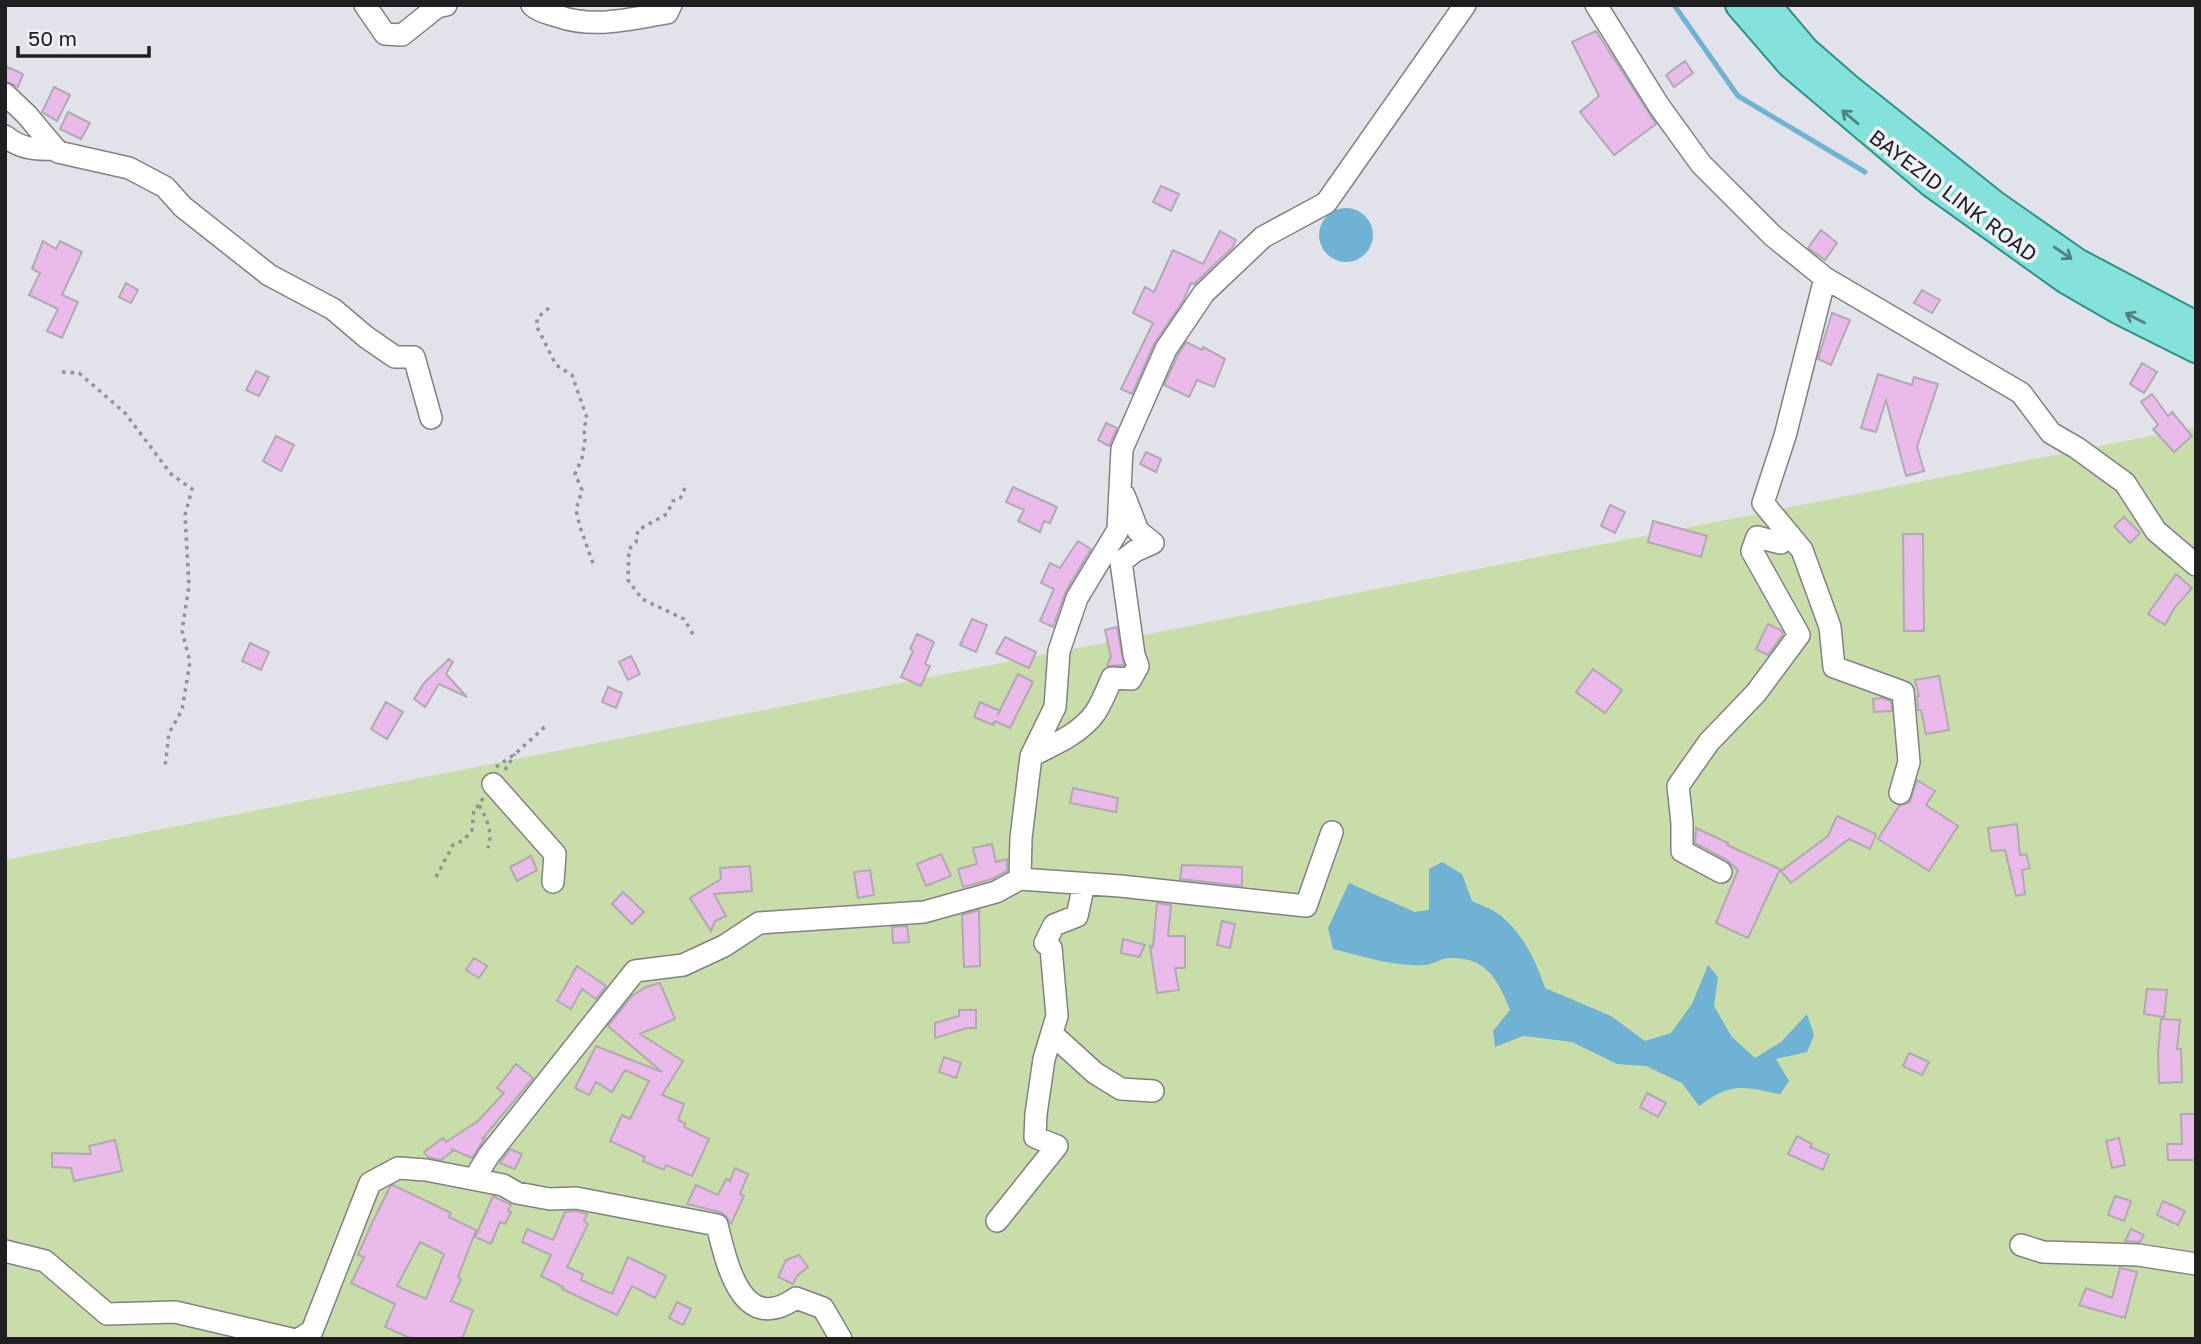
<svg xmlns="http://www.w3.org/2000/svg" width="2201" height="1344" font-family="'Golos Text',sans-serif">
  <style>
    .green { fill: #c9dda9 }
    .water { fill: #6fb2d3 }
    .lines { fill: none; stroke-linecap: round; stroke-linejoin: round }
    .stream { stroke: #6fb2d3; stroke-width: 5 }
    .building { fill: #eabaea; stroke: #b0abb0; stroke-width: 2; fill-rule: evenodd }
    .minor-casing { stroke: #808187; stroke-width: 24 }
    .major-casing { stroke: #2b918a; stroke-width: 30 }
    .path { stroke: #929297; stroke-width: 3.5; stroke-dasharray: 3.5 5; stroke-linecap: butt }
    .minor { stroke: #fff; stroke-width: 21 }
    .major { stroke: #84e2db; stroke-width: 26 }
    .oneway { stroke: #52807e }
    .labels { text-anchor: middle; stroke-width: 7; stroke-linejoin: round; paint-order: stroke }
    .street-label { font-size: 21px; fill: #1f1f21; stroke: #eff1f7 }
  </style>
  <rect width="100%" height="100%" fill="#e2e3ea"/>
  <path class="green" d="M2196,427v912h-2191v-479z"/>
  <path class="water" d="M1319 235a27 27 0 1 1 54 0a27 27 0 1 1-54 0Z
    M1442,862l20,12 10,27c8,4 18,7 25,12 25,18 39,48 48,75l66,28 34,25 26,-8 21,-29 16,-39 10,12 -4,29 18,31 23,21 26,-16 26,-28 7,21 -7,17 -31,7 13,22 -9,13c-38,-7 -47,-13 -81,12l-17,-23 -36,-17 -29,-2 -45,-22 -49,-6 -28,11 -2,-16 17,-21c-12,-30 -23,-53 -60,-52 -9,0 -17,7 -26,7 -30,2 -62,-9 -91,-16l-5,-21 21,-45 66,29 14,-2v-41z"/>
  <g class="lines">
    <path class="stream" d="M1674,5l64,91 127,76"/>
  </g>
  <path class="building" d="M1596,31l60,93 -42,31 -34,-43 19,-16 -27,-54z
    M1685,61l8,12 -19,14 -8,-12z
    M5,66l18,8 -5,13 -13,-6z
    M54,87l16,8 -13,26 -15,-9z
    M68,112l22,11 -9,16 -21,-10z
    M1161,186l18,8 -8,17 -18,-9z
    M1821,230l16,13 -12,17 -17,-12z
    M1220,231l16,9 -4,8 -38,36 -3,-1 -8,18 -29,43 -22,50 -11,-5 32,-66 -20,-10 12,-26 9,5 19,-42 30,14z
    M43,241l13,8 4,-8 22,11 -20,43 16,7 -16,36 -15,-7 11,-22 -29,-14 11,-22 -8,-4z
    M126,283l12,7 -7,13 -12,-6z
    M1922,290l18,10 -8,13 -18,-10z
    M1832,313l18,7 -19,45 -13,-6z
    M1186,342l16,8 1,-3 22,12 -11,28 -17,-7 -8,17 -25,-12 14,-30z
    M2142,363l15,9 -13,21 -14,-9z
    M256,371l13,6 -10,19 -13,-6z
    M1878,374l34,11 2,-8 24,7 -21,63 7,24 -18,5 -20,-76 -10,32 -15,-4z
    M2152,394l16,22 4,-4 20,24 -18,16 -21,-23 5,-4 -17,-23z
    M1106,423l11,5 -8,18 -11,-6z
    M276,436l18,9 -13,26 -18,-10z
    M1146,452l15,7 -5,13 -16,-8z
    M1013,487l44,20 -7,16 -6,-2 -4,11 -22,-11 6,-11 -18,-8z
    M1610,505l15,7 -10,21 -14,-7z
    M2124,517l16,16 -10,10 -16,-17z
    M1653,521l54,15 -6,21 -53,-15z
    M1903,534h20l1,97h-20z
    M1078,541l13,8 -25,42 -13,36 -13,-6 14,-32 -13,-6 9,-20 10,5z
    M2176,574l16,14 -17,19 -10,18 -17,-11z
    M972,619l15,6 -11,27 -16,-7z
    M1768,624l14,7 1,3 -15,21 -12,-6z
    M1117,627l7,38 -15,1 -2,-1 4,-8 -6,-27z
    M917,634l17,8 -9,22 5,2 -9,20 -20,-9 12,-26 -3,-2z
    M1005,637l31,15 -7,16 -33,-15z
    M250,643l19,9 -8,18 -19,-9z
    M631,656l9,18 -12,6 -9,-18z
    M449,659l4,3 -7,12 21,23 -28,-13 -14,23 -11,-8 10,-16z
    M1593,669l29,21 -17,23 -29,-21z
    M1018,674l15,8 -23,46 -15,-7 -2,4 -19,-8 6,-15 20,9 -3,5z
    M1939,676l10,54 -23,4 -5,-24h-3l-1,-14h2l-4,-16z
    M608,687l14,6 -6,15 -14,-6z
    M1882,698l9,3 1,10 -18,1 -1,-13z
    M386,702l17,10 -16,27 -16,-10z
    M1917,780l18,11 -9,14 32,21 -29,45 -51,-32 21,-33 11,-4z
    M1073,788l45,10 -2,14 -46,-9z
    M1837,816l39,18 -6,15 -21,-10 -58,44 -10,-12 47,-35z
    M2017,824l3,31 6,-1 4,14 -8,2 3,24 -9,2 -11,-46 -14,1 -3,-23z
    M1696,828l32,15 -1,2 53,24 -32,69 -32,-15 22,-53 -11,-10 -32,-17z
    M992,844l4,18 11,-3v12l-15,8 -29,8 -5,-18 19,-5 -4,-16z
    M941,854l10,22 -25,10 -9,-22z
    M531,856l6,14 -20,11 -7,-14z
    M1182,865l60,2v19l-62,-7z
    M750,866l2,25 -38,3 12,22 -11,5 -4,10 -21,-33 31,-19 -1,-11z
    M870,870l4,25 -16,3 -4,-26z
    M623,892l21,20 -12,12 -20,-20z
    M1157,903l14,2 -3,31h17v32h-10l4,22 -22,3 -7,-47 3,1z
    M979,910l1,56 -16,1 -2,-52z
    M1222,921l13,3 -5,24 -13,-3z
    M907,926l2,16 -16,1 -1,-16z
    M1123,939l22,6 -6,12 -18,-4z
    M474,958l13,8 -8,12 -13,-8z
    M577,966l29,20 -10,13 -14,-10 -11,20 -14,-8z
    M660,983l15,36 -35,15 43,27 -21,34 22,9 -6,16 7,3 -1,4 25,12 -17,37 -26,-11 -2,5 -21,-9 2,-4 -35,-16 12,-26 8,4 19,-38 -24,-11 -13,22 -16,-10 -7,13 -14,-7 21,-42 66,26 -54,-46 24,-30 14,-9z
    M2147,989l20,1 -3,27 -20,-3z
    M959,1010h17v18h-9l-32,10v-15l24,-7z
    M2161,1019l19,1 -3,29h4l1,33 -23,1 -1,-30z
    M1909,1053l20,9 -7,13 -19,-9z
    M944,1057l17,6 -5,15 -17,-6z
    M516,1064l17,14 -50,60h2l-13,20 -21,-9 2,2 -12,9 -13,-3 -4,-5 19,-14 3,4 32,-21 26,-28 -7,-5z
    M1647,1093l19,10 -8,14 -18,-10z
    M2181,1114h15v46h-28l-1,-16h15z
    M1797,1136l15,8 -2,3 19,8 -6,15 -35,-16z
    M2119,1138l6,27 -13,3 -6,-27z
    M115,1140l7,31 -48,10 -3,-13 -19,-1v-14l39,1 -2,-8z
    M510,1149l12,5 -7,15 -15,-6z
    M735,1168l13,6 -8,20 4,2 -13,28 -5,-8 -6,-4 -33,-8 9,-19 22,10 8,-16 4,2z
    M393,1185l58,28 -2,4 27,13 -18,47 3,2 -10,22 22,9 -11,29h-50l-27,-12 10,-23 -44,-21 13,-26 -6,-2 15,-34 17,-34zM420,1242l24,12 -18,45 -29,-13z
    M493,1196l18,9 -3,6 3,1 -6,12 -5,-2 -9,22 -16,-7z
    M2115,1196l16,5 -7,20 -16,-6z
    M2163,1201l22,10 -7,14 -21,-10z
    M575,1211l12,3 -3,7 4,3 -21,43 16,7 -2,6 31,14 16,-37 38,19 -11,22 -23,-12 -15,29 -55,-26 1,-2 -22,-11 10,-21 -29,-13 5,-13 26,11 12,-28z
    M2131,1229l13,6 -4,7 -15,-1z
    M799,1255l9,12 -11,9 -4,8 -15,-7 8,-17z
    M2120,1268l17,4 -12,46 -46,-13 7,-17 26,10z
    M677,1302l14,7 -8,16 -14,-7z"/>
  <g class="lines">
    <defs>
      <path id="minor" d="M365,5l20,29 17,1 35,-28 9,-2
        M532,5c7,7 16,8 25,11 37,13 72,3 110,-3l4,-8
        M1596,5l63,101 42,58 72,72 52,42 196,115 30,40 26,15 48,35 31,48 40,34
        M5,94l22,21 31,37 71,16 36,19 18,20 86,68 64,34 33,28 29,20h19l17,61
        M5,136c15,13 32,14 51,13
        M1825,278l-40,158 -22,67 39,47 28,77 4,40 69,25 6,70 -9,31
        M1031,756c22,-11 49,-22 64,-43 7,-10 12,-24 17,-35l19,1 7,-13 -4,-11 -13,-93 14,-11 18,-8 -15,-12 -14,-36
        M493,784l62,70 -2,28
        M1721,872l-39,-21v-28l-4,-37 31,-44 47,-49 43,-58 -47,-84 5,-14 24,6 9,-8
        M1020,879l100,7 186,20 26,-74
        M1052,1034l43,39 26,16 32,2
        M474,1179l15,-24 146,-184 48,-6 41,-19 35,-23 165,-11 72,-20 24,-13 1,-41 10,-82 24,-49 4,-56 18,-53 41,-68 4,-81 44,-100 38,-56 59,-56 63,-34 139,-198
        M997,1221l60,-75 -22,-9 1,-23 8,-55 13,-43 -6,-68 -6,-5 9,-18 23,-9 7,-32
        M2021,1245l22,7 95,3 58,9
        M5,1251l40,10 62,53 68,-2 116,27
        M299,1339l13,-8 58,-148 28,-15 28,2 77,15 14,8 33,6 26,-1 141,27c10,40 25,111 79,73l27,10 18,31"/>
      <path id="major" d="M1739,5l51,59 142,120 134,96 52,30 78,39
        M1767,5l38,45 46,40 143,114 83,58 119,63"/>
    </defs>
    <use href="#minor" class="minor-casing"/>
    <use href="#major" class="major-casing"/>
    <path class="path" d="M549,308l-12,10v9l19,38 16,10 15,43 -3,10 1,12 -3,18 -7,16 7,16 -6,20 4,17 14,39
      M62,372l17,1 46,40 46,61 21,15 -7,26 4,71 -7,45 8,31 -8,48 -13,23 -4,34
      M685,488l-5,11 -7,2 -6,13 -29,16 -2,12 -7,7 -1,31 14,19 42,20 10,17
      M496,767l19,-13 33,-30
      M505,770l10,-16
      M483,798l-4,7c8,15 14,26 9,43
      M436,877l17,-32 11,-5 8,-10 2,-21 5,-4"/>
    <use href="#minor" class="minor"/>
    <use href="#major" class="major"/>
  </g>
  <defs><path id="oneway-shaft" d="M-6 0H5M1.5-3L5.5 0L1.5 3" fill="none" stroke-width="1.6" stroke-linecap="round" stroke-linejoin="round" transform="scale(1.75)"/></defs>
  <g class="oneway">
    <use href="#oneway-shaft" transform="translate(1850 117) rotate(-140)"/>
    <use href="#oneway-shaft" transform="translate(2063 253) rotate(34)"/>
    <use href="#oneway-shaft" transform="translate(2135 318) rotate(-153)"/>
  </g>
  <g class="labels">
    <g class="street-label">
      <text transform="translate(1953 196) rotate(37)" y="7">BAYEZID LINK ROAD</text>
    </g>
  </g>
  <rect width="2201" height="1344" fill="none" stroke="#1f1f21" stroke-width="14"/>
  <path d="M18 46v10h131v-10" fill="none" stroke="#1f1f21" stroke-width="3.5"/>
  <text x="28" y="46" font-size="21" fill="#1f1f21" stroke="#eff1f7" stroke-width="5" paint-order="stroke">50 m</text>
</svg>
